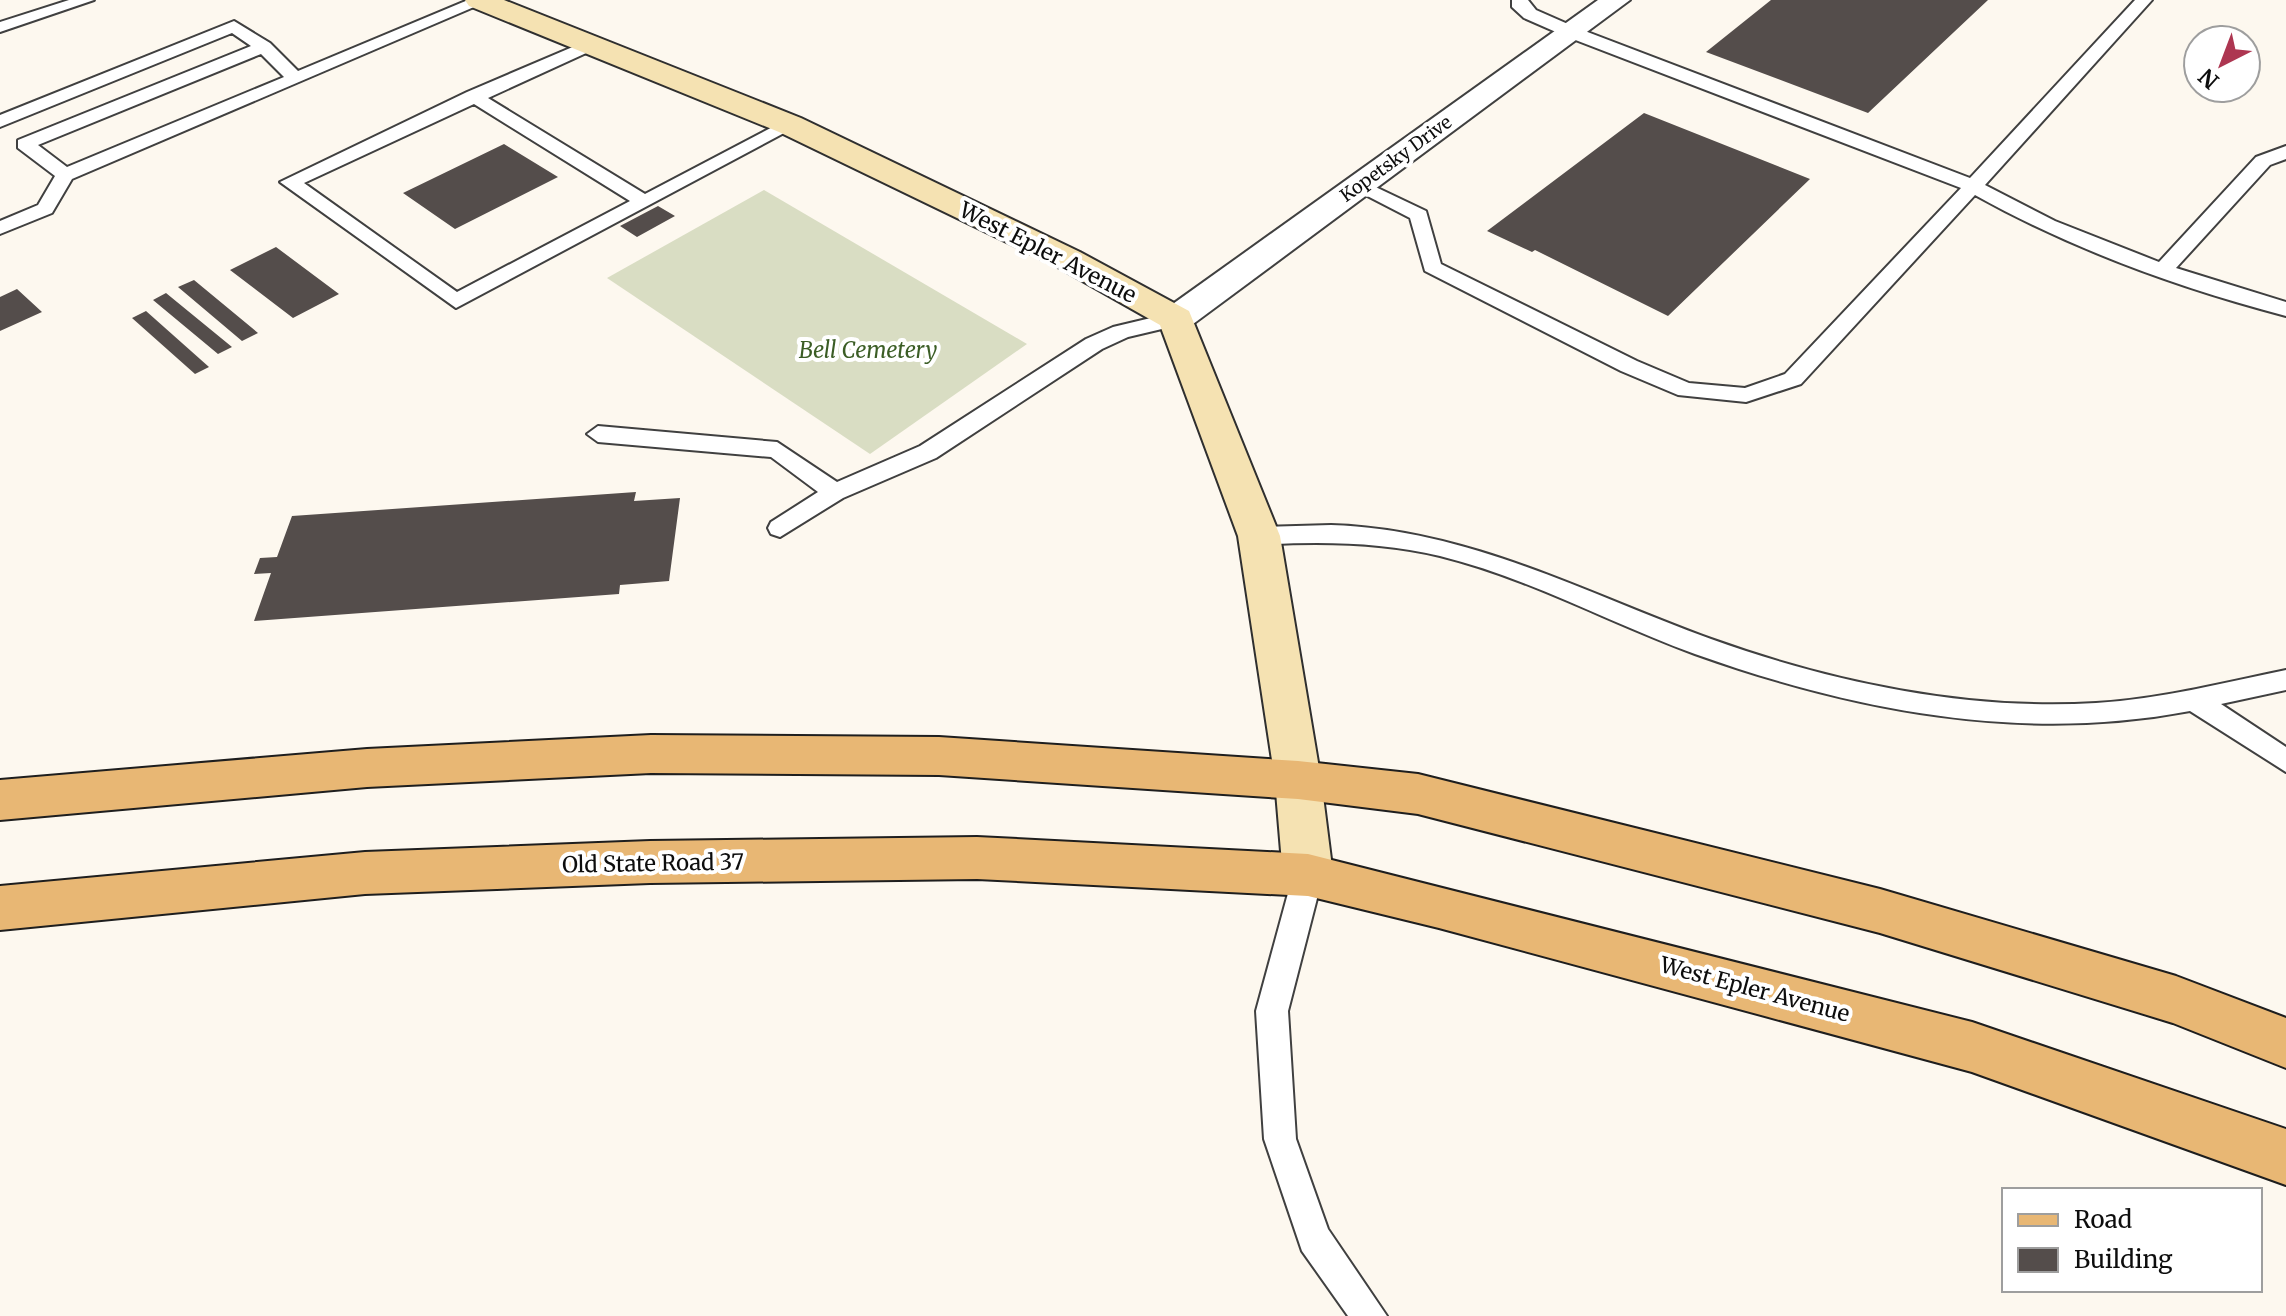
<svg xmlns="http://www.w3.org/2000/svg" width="2286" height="1316" font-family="Merriweather,serif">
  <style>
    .cemetery { fill: #d9ddc3 }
    .building { fill: #544d4b }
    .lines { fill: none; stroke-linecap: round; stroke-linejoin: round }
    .lane-casing { stroke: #404040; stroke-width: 4 }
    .street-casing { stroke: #404040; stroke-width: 4 }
    .secondary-casing { stroke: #2f2f2f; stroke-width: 4 }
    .primary-casing { stroke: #1e1e1e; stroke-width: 4 }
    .lane { fill: #fff; fill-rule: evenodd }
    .street { fill: #fff; fill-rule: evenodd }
    .secondary { fill: #f5e2b2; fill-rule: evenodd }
    .primary { fill: #e8b774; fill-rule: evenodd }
    .labels { text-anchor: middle; stroke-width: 8; stroke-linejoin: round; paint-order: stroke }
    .far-street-label { font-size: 18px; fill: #0d0d0d; stroke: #fff }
    .street-label { font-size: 22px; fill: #0d0d0d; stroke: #fff }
    .park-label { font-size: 22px; font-style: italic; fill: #3b5d25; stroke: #fff }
  </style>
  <rect width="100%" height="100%" fill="#fdf8ef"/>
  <path class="cemetery" d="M764,190l263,154 -157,110 -263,-176z"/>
  <path class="building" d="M1771,0h217l-120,113 -162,-61z
    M1644,113l166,66 -142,137 -133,-66 -3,2 -45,-21z
    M504,144l54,33 -103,52 -52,-36z
    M658,206l17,10 -38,21 -17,-11z
    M276,247l63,47 -46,24 -63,-48z
    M194,280l64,53 -16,8 -64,-54z
    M17,289l25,23 -42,19v-34z
    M166,293l66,54 -14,7 -65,-54z
    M146,311l63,56 -14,7 -63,-56z
    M636,492l-2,9 46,-3 -11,83 -49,4 -1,9 -365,27 17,-48 -17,1 6,-16 17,-1 15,-41z"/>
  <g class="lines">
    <defs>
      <path id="lane" d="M69,0h25l-94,32v-10z
        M468,0l20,1 -416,178 -20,34 -52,21v-13l38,-16 17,-29 -37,-28v-8l233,-94 -19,-13 -232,94v-12l234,-94 36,22 28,28zM261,54l23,23 -217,90 -29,-22z
        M1512,0h16l8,10 41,18 393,150 165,-178h17l-167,185 70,36 104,41 97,-105 30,-11v13l-16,6 -94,103 110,34v14c-107,-28 -214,-67 -311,-121l-174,189 -55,18 -68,-7 -57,-24 -196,-100 -15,-53 -62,-32 10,-6 7,2 61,29 15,53 196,97 52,22 56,5 40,-14 176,-186 -396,-152 -41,-18 -12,-11z
        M589,40l6,1v8l-107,49 157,96 139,-73 6,-2 9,6 -343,183 -176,-126 187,-90zM474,104l156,97 -173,91 -153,-109z
        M1176,312l7,2 4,5 -4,5 -55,13 -26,12 -166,109 -93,40 -63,39 -9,-3 -3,-6 3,-6 47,-30 -47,-35 -173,-15 -11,-8 11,-8 179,16 60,40 83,-36 166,-107 27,-12z
        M1331,525c136,4 254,68 380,114 120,43 256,72 385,64 64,-4 127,-20 190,-33v20l-65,14 65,43v25l-96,-61c-168,32 -335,0 -495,-57 -85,-31 -166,-76 -255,-98 -59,-14 -120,-15 -181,-11l-9,-3 -3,-6 3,-6 9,-3z
        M1308,862l10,4 5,9 -35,136 8,128 32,90 59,87h-39l-46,-65 -38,-112 -8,-128 37,-136 5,-9z"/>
      <path id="street" d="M1598,0h32l-441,327 -13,3 -13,-3 -5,-8 5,-8z"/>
      <path id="secondary" d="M465,0h39l297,118 279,134 109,59 91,225 41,244 12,95 -8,15 -17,6 -17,-6 -8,-15 -8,-95 -37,-244 -78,-211 -104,-59 -277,-134 -310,-126z"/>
      <path id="primary" d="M651,735l288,2 359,24 120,13 462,115 296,87 110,42v50l-113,-45 -293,-90 -462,-119 -120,-15 -359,-24 -288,-2 -284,14 -367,33v-40l367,-31z
        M977,837l331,17 664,168 314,107v56l-314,-113 -533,-144 -131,-32 -331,-17 -327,4 -285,11 -365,36v-44l365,-34 285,-11z"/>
    </defs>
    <use href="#lane" class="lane-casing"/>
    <use href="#street" class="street-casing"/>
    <use href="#secondary" class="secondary-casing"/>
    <use href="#primary" class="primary-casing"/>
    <use href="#lane" class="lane"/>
    <use href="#street" class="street"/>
    <use href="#secondary" class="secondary"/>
    <use href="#primary" class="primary"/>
  </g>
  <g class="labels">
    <g class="far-street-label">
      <text transform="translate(1396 159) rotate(-36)" y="6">Kopetsky Drive</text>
    </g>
    <g class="street-label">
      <text transform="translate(1048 252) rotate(27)" y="8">West Epler Avenue</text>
      <text transform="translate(653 863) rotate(-1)" y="8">Old State Road 37</text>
      <text transform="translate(1755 989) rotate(15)" y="8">West Epler Avenue</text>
    </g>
    <g class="park-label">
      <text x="868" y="358">Bell Cemetery</text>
    </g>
  </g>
  <rect x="2002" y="1188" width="260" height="104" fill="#ffffff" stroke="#9e9e9e" stroke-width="2"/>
  <rect x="2018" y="1214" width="40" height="12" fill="#e8b774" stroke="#9e9e9e" stroke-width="2"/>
  <text x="2074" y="1228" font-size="24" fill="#0d0d0d">Road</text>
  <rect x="2018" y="1248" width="40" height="24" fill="#544d4b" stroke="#9e9e9e" stroke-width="2"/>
  <text x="2074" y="1268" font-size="24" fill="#0d0d0d">Building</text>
  <g transform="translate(2222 64) rotate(222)"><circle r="38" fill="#ffffff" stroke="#9e9e9e" stroke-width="2"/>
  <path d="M0-6L14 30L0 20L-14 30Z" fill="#ad3651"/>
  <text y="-12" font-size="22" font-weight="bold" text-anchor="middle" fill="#0d0d0d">N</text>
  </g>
</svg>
